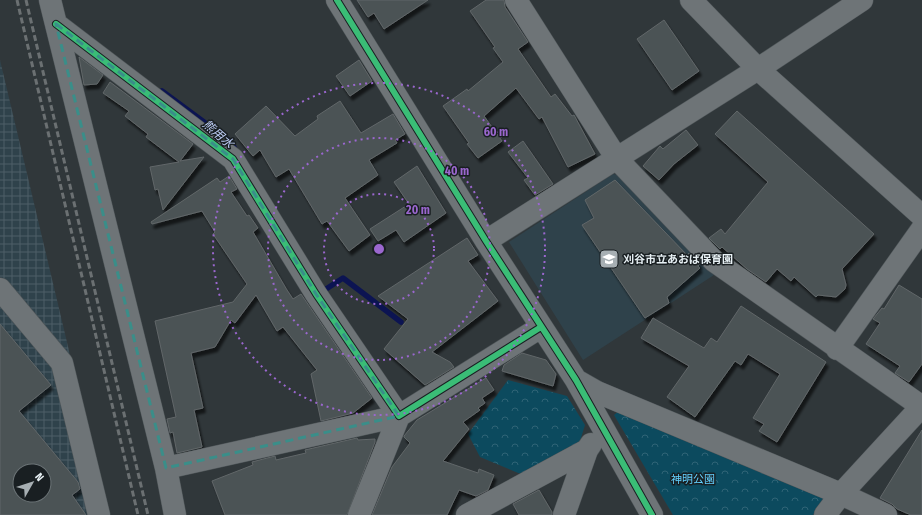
<svg xmlns="http://www.w3.org/2000/svg" width="922" height="515" font-family="'Fira Sans Condensed','Noto Sans JP',sans-serif">
  <style>
    .built { fill: #2f424b }
    .industrial { fill: url(#industrial-grid); fill-rule: evenodd }
    .park { fill: url(#park-crowns) }
    .lines { fill: none; stroke-linecap: round; stroke-linejoin: round }
    .stream { stroke: #0c1452; stroke-width: 5.5 }
    .building { fill: #4b5254; stroke: #616769; fill-rule: evenodd; filter: url(#shadow) }
    .minor-casing { stroke: #4e5558; stroke-width: 23 }
    .minor { stroke: #6e7477; stroke-width: 22 }
    .rail { stroke: #6b7072; stroke-width: 3; stroke-dasharray: 6 3; stroke-linecap: butt }
    .cycleway-casing { stroke: #191f22; stroke-width: 8 }
    .cycleway { stroke: #3abd76; stroke-width: 6 }
    .marked { fill: none; stroke: #3a8e89; stroke-width: 3; stroke-dasharray: 8 5; stroke-linejoin: round }
    .ring { fill: none; stroke: #9b67cf; stroke-width: 2; stroke-dasharray: 2 4 }
    .labels { text-anchor: middle; stroke-width: 3; stroke-linejoin: round; paint-order: stroke }
    .poi-label { font-size: 11px; font-weight: bold; fill: #e7f0f4; stroke: #191f22; text-anchor: start }
    .park-label { font-size: 11px; fill: #63d1ff; stroke: #191f22 }
    .water-label { font-size: 12px; font-style: italic; fill: #bdcdf6; stroke: #191f22 }
    .centre { fill: #9b67cf; stroke: #191f22; stroke-width: 2 }
    .ring-label { font-size: 12px; text-anchor: middle; font-weight: bold; fill: #9b67cf; stroke: #191f22; stroke-width: 3; stroke-linejoin: round; paint-order: stroke }
  </style>
  <defs>
    <pattern id="industrial-grid" width="8" height="8" patternUnits="userSpaceOnUse"><rect width="8" height="8" fill="#2f424b"/><path d="M0 4h8M4 0v8" fill="none" stroke="#4d5e66"/></pattern>
    <pattern id="park-crowns" width="20" height="18" patternUnits="userSpaceOnUse"><rect width="20" height="18" fill="#0c4a5e"/><path d="M2 6a3 3 0 1 1 6 0M12 15a3 3 0 1 1 6 0" fill="none" stroke="#2f6476"/></pattern>
    <filter id="shadow"><feDropShadow dx="2.5" dy="4.5" stdDeviation="1" flood-color="#0009"/></filter>
  </defs>
  <rect width="100%" height="100%" fill="#30373a"/>
  <path class="built" d="M613,174l10,2 91,99 -131,85 -74,-118z"/>
  <path class="industrial" d="M0,60l24,101 84,354h-108zM20,471h24v24h-24z"/>
  <path class="park" d="M508,380l59,16 18,29 -5,16 -57,34 -43,-18 -12,-23z
    M620,410l207,86 -14,19h-140l-59,-100z"/>
  <g class="lines">
    <path class="stream" d="M162,91l69,51 5,9
      M322,289l1,2 20,-13 58,44"/>
  </g>
  <path class="building" d="M357,0h71l-44,29 -10,-16 -6,4z
    M486,0h18l1,7 23,35 -10,7 33,48 4,-3 17,22 2,-1 21,39 -27,13 -26,-50 -3,2 -23,-31 -32,28 18,25 -24,17 -11,-14 2,-1 -26,-37 24,-17 1,2 35,-29 -10,-14 2,-1 -25,-36z
    M664,20l35,51 -27,19 -35,-51z
    M79,57l24,18 -6,9 -13,1z
    M359,60l13,21 -22,15 -14,-20z
    M110,82l83,62 -13,17 24,-4 -41,53 -5,-21 -3,1 -5,-23 29,-5 -33,-25 2,-3 -23,-18 4,-5 -26,-18z
    M340,101l21,32 32,-19 12,20 -10,6 2,3 -28,17 9,15 -33,23 25,37 -21,16 -22,-30 -5,3 -33,-55 -13,8 -16,-27 -7,6 -18,-22 31,-28 29,30 23,-17 -1,-3z
    M737,111l137,123 -32,35 4,16 -1,4 -9,8 -18,-2 -2,2 -22,-20 -3,4 -14,-12 -11,13 -19,-13 -25,-22 -2,2 -11,-11 12,-9 4,5 43,-52 -53,-48z
    M686,130l12,15 -24,19 -15,16 -16,-14 17,-20 3,3z
    M523,141l30,43 -18,11 -11,-15 4,-2 -20,-26z
    M417,166l29,47 -42,29 -8,-12 -18,11 -8,-12 39,-25 -15,-22z
    M229,176l8,13 -6,3 16,24 2,-1 9,13 -5,4 34,58 6,9 8,-5 71,104 -19,15 -32,8 -10,-47 6,-4 -34,-43 -6,4 -21,-36 -21,28 -4,-3 -16,27 -24,6 12,55 -9,2 8,37 -25,6 -4,-21 -3,1 -3,-14 9,-2 -21,-96 78,-19 14,-18 -34,-50 2,-2 -13,-21 -50,13 -1,-2 66,-44 3,4z
    M615,180l72,75 2,-2 11,11 -2,2 2,2 -33,29 2,6 -24,15 -63,-93 12,-7 -9,-18z
    M467,238l11,17 -10,6 30,40 -66,51 18,10 4,5 -29,18 -41,-36 24,-30 -30,-23z
    M899,285l23,14v65l-13,18 -14,-9 5,-7 -34,-22 14,-21 -7,-4 9,-11 2,1z
    M741,306l85,56 -49,80 -18,-11 5,-7 -11,-6 27,-44 -32,-20 -7,11 -6,-4 -40,56 -28,-20 22,-31 -48,-28 12,-20 51,30 7,-10 6,4z
    M0,324l51,61 -32,26 59,71 2,7 -8,6 14,20h-86zM20,471h24v24h-24z
    M522,353l24,7 10,14 -3,12 -51,-15 2,-6z
    M486,378l8,12 -12,8 3,5 -7,5 2,2 -17,12 6,7 -26,32 35,12 1,-4 15,6 -6,15 -12,6 -17,-6 -12,25h-75l20,-48 18,-24 -6,-6v-1l13,-16z
    M922,430v85h-11l-14,-6 -5,-5 -12,-6z
    M357,438l1,2 17,-1v3l-28,73h-122l-13,-34 41,-16 -1,-3 23,-6 1,4 30,-7 -1,-3z
    M539,490l13,22v3h-33l-6,-11z"/>
  <g class="lines">
    <defs>
      <path id="minor" d="M50,0l116,468 9,47
        M337,0l149,241 90,139 76,135
        M516,0l101,159 97,102 207,145
        M691,0l67,69 164,147
        M56,24l177,135 83,135 83,122 142,-89
        M486,241l272,-172 104,-69
        M0,289l62,74 37,152
        M837,349l85,-120
        M576,380l21,12 244,102 45,21
        M166,468l233,-52
        M359,515l40,-99
        M467,515l120,-65
        M564,515l23,-65 4,-6
        M825,515l16,-21 81,-88"/>
    </defs>
    <use href="#minor" class="minor-casing"/>
    <use href="#minor" class="minor"/>
    <path class="rail" d="M17,0l121,515
      M26,0l122,515"/>
    <defs>
      <path id="cycleway" d="M337,0l149,241 90,139 76,135
        M56,24l177,135 83,135 83,122 142,-89"/>
    </defs>
    <use href="#cycleway" class="cycleway-casing"/>
    <use href="#cycleway" class="cycleway"/>
  </g>
  <path class="marked" d="M56,24l177,135 83,135 83,122 -233,52z"/>
  <g class="ring">
    <circle cx="379" cy="249" r="55"/>
    <circle cx="379" cy="249" r="111"/>
    <circle cx="379" cy="249" r="166"/>
  </g>
  <defs>
    <symbol id="school-square" viewBox="-11 -11 22 22"><rect x="-9" y="-9" width="18" height="18" rx="4" fill="#a7afb3" stroke="#191f22"/><path d="M0-5L7-2L0 1L-7-2ZM-4 1L0 2.5L4 1V4Q0 6-4 4Z" fill="#fff"/></symbol>
  </defs>
  <g fill-rule="evenodd">
    <use href="#school-square" x="598" y="248" width="22" height="22"/>
  </g>
  <g class="labels">
    <g class="poi-label">
      <text x="623" y="263">刈谷市立あおば保育園</text>
    </g>
    <g class="park-label">
      <text x="693" y="483">神明公園</text>
    </g>
    <g class="water-label">
      <text transform="translate(218 134) rotate(40)" y="4">熊用水</text>
    </g>
  </g>
  <circle cx="379" cy="249" r="6" class="centre"/>
  <g class="ring-label">
    <text x="496" y="136">60 m</text>
    <text x="457" y="175">40 m</text>
    <text x="418" y="214">20 m</text>
  </g>
  <g transform="translate(32 483) rotate(51)"><circle r="19" fill="#191f22" stroke="#6b7376"/>
  <path d="M0-3L7 15L0 10L-7 15Z" fill="#a7afb3"/>
  <text y="-6" font-size="11" font-weight="bold" text-anchor="middle" fill="#e7f0f4">N</text>
  </g>
</svg>
